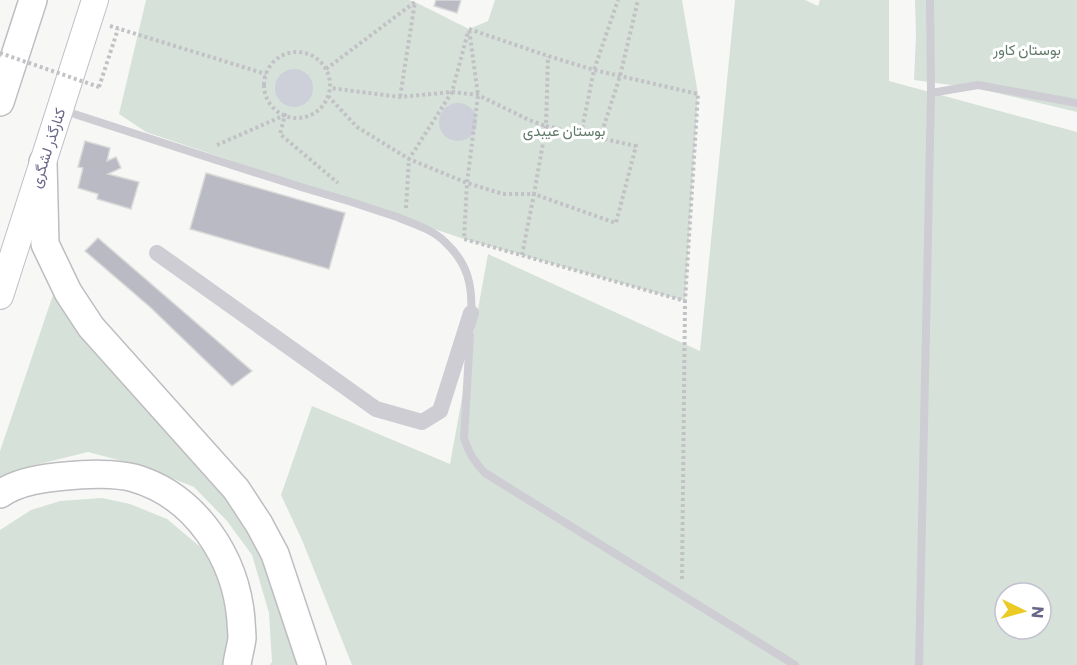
<svg xmlns="http://www.w3.org/2000/svg" width="1077" height="665" font-family="Commissioner,Vazirmatn,sans-serif">
  <style>
    .green { fill: #d6e1d9; fill-rule: evenodd }
    .water { fill: #cdcfd9 }
    .building { fill: #babac5; stroke: #d9dad8; stroke-width: 1.5 }
    .lines { fill: none; stroke-linecap: round; stroke-linejoin: round }
    .primary-casing { stroke: #c0bfc6; stroke-width: 28 }
    .trunk-casing { stroke: #bdbdc2; stroke-width: 30 }
    .path { stroke: #c2c2c6; stroke-width: 4; stroke-dasharray: 3 3; stroke-linecap: butt }
    .service { stroke: #cecdd3; stroke-width: 8 }
    .minor { stroke: #cecdd3; stroke-width: 16 }
    .primary { stroke: #fff; stroke-width: 26 }
    .trunk { stroke: #fff; stroke-width: 27 }
    .path-bridge { stroke: #c2c2c6; stroke-width: 4; stroke-dasharray: 3 3; stroke-linecap: butt }
    .labels { text-anchor: middle; stroke-width: 6; stroke-linejoin: round; paint-order: stroke }
    .park-label { font-size: 15px; fill: #617a6b; stroke: #fff }
    .street-label { font-size: 15px; fill: #686688; stroke: #fff }
  </style>
  <rect width="100%" height="100%" fill="#f7f8f6"/>
  <path class="green" d="M146,0h263l6,2 54,27 19,-8 7,-21h187l16,94 -13,207 -221,-62 -318,-107 -27,-18z
    M735,0h70l13,6 2,-6h69v81l188,51v533h-725l-50,-125 -21,-45 31,-89 138,58 38,-210 212,97zM1005,593h36v36h-36z
    M915,0h162v112l-97,-23 -66,-9 2,-44z
    M55,289l188,226 33,64 25,86h-31l2,-3 -3,-49 -17,-58 -25,-34 -33,-34 -53,-21 -53,-14 -65,16 -23,12v-29z
    M102,498l28,6 37,15 37,31 25,39 4,50 -6,26h-227v-135l31,-20 29,-9z"/>
  <path class="water" d="M275 88a19 19 0 1 1 38 0a19 19 0 1 1-38 0Z
    M439 122a19 19 0 1 1 38 0a19 19 0 1 1-38 0Z"/>
  <path class="building" d="M436,0h25l-4,13 -23,-7z
    M85,141l25,7 -3,13 9,-4 5,11 -13,6 31,8 -8,27 -34,-10 1,-5 -20,-6 5,-20 -5,-1z
    M206,173l139,40 -16,56 -139,-40z
    M98,238l154,133 -20,15 -82,-79 -65,-56z"/>
  <g class="lines">
    <defs>
      <path id="primary" d="M0,296l95,-296"/>
      <path id="trunk" d="M0,102l33,-102
        M43,162l2,82 23,48 23,35 145,162 23,35 16,30 37,111
        M0,494c19,-13 44,-16 66,-18 19,-2 50,-3 68,2 62,18 102,80 107,142 0,6 1,12 1,18 -1,9 -4,18 -5,27"/>
    </defs>
    <use href="#primary" class="primary-casing"/>
    <use href="#trunk" class="trunk-casing"/>
    <path class="path" d="M110,26l156,48
      M469,29l79,27 46,14 104,24 -13,207 -221,-62 3,-56 11,-88z
      M264 85a33 33 0 1 1 66 0a33 33 0 1 1-66 0Z
      M326,69l89,-67 -15,95
      M99,87l19,-58
      M328,96l29,31 52,32 58,24 36,11h31l12,-68 -17,-6 -51,-25 -26,-3 -52,5 -70,-9
      M581,134l13,-64 24,-70
      M600,138l20,-62 18,-76
      M217,145l68,-30 -5,19 58,49
      M406,208l3,-49 43,-67 16,-60
      M522,255l12,-61 82,29 20,-77 -90,-20 2,-70
      M682,579l3,-278"/>
    <path class="service" d="M931,93l47,-8 99,18
      M62,110c80,26 159,52 239,77 32,9 64,19 96,30 17,7 35,12 48,25 23,21 28,44 26,74
      M470,335l-6,103c4,14 10,24 21,35l310,192
      M919,665l12,-572 -1,-93"/>
    <path class="minor" d="M157,253l219,156 46,13 18,-11 31,-98"/>
    <use href="#primary" class="primary"/>
    <use href="#trunk" class="trunk"/>
    <path class="path-bridge" d="M0,53l99,34"/>
  </g>
  <g class="labels">
    <g class="park-label">
      <text x="1027" y="55">بوستان کاور</text>
      <text x="564" y="136">بوستان عیبدی</text>
    </g>
    <g class="street-label">
      <text transform="translate(48 148) rotate(-72)" y="5">کنارگذر لشگری</text>
    </g>
  </g>
  <g transform="translate(1023 611) rotate(95)"><circle r="28" fill="#ffffff" stroke="#c3c2cf" stroke-width="1.5"/>
  <path d="M0-4.5L10 22L0 15L-10 22Z" fill="#ebcb23"/>
  <text y="-9" font-size="16" font-weight="bold" text-anchor="middle" fill="#686688">N</text>
  </g>
</svg>
